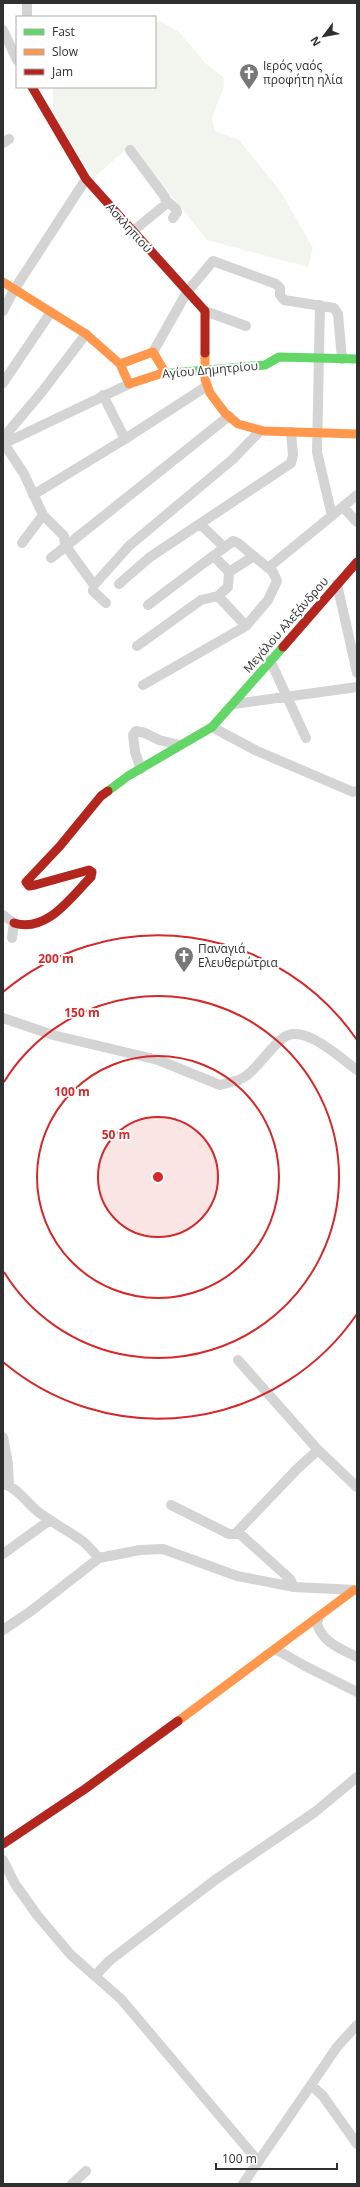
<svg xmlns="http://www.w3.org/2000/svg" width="360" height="2187" font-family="'Open Sans',sans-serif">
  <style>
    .green { fill: #f1f5ed }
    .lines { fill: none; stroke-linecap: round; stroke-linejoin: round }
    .street { stroke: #d4d4d4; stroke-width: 10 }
    .fast { stroke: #63d668; stroke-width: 9 }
    .slow { stroke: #ff974d; stroke-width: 9 }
    .jam { stroke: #b3261e; stroke-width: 9 }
    .ring { fill: none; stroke: #d62828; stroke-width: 2 }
    .labels { text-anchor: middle; stroke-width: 4; stroke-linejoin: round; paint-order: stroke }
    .poi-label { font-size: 12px; fill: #303030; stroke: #fff; text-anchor: start }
    .street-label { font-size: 12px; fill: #303030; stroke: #fff }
    .centre { fill: #d62828; stroke: #fff; stroke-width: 2 }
    .ring-label { font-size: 12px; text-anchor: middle; font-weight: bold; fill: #d62828; stroke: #fff; stroke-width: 4; stroke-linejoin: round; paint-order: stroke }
  </style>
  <rect width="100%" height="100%" fill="#fff"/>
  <path class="green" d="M160,21l19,11 26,31 18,14 1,9 -12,32 3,13 24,9 42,52 32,56 -5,19 -101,-27 -76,-95 -38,33 -40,-64v-27h102v-65z"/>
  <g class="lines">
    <path class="street" d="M27,3v14
      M3,30l14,30
      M3,143l6,-4
      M130,150l35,47 1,7 -34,28
      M167,201l9,8 1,3 -4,6
      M320,305l-3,147 15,64
      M3,311l11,-21 72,-111
      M205,311l41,15
      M153,352l34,-60 26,-31 63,23 4,4v7l4,5 50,8 4,6 4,45
      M3,383l48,-71
      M103,395l22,44
      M3,438l38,-45 45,-59
      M3,442l21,32 19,41 21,21 1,9 29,40 -1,6 13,12
      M3,444l126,-60
      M33,495l92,-56 82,-53
      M343,507l14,15
      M200,524l24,23
      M22,543l21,-28
      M214,556l15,16 -1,15 -10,9
      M51,558l178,-142
      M268,568l89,-73
      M229,572l25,-16
      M119,584l31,-27 141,-94 2,-8 -2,-23
      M337,584l20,89
      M94,585l35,-39 104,-87 27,-28
      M137,646l64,-46 17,-4 28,30
      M270,660l36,78
      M143,685l103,-59 22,-26 9,-19 -4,-9 -35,-29 -5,-2 -85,64
      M234,704l123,-17
      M212,727l45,24 96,41 4,-1
      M141,769l-6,-17 -2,-17 3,-4 9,2 14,7 21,5
      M3,915l11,8 -2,15
      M3,1018l50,17 105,25 62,25 19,-5 7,-4c14,-11 23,-27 37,-38 20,-16 57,20 74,32
      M238,1360l80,90 39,37
      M3,1437l5,27 1,22
      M3,1484c15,4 22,17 34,27 14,11 30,19 44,29 7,5 12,12 18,18
      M171,1505l58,29h11l50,45 4,8
      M237,1532l60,-63 21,-19
      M3,1554l47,-34
      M318,1620l-1,4c6,19 24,25 40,33
      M3,1630l28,-19 68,-53 41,-8 23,-1 74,27 57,11 62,3
      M277,1650l28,16 52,26
      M3,1860l12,24 22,31 34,40 50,44 137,162
      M95,1976l14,-15 106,-81 100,-68 42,-35
      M311,2085l12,11 34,48
      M72,2184l14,-13
      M243,2184l94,-137 20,-22"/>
    <path class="fast" d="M160,374l105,-9 14,-8 78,2
      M108,791l20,-15 84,-49 71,-80"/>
    <path class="slow" d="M3,282l83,52 34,30 9,20 31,-10
      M205,353v26l5,14 15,20 13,11 26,7 93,3
      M120,364l33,-12 12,20
      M178,1721l176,-131"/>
    <path class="jam" d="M32,87l54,92 119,132v42
      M283,647l74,-85
      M14,923c33,10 56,-25 77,-46l1,-5 -3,-2 -54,15 -6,1 -3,-4 34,-36 41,-50 7,-5
      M3,1844l82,-55 93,-68"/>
  </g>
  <circle cx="158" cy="1177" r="60" fill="#d62828" fill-opacity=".12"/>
  <g class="ring">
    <circle cx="158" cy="1177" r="60"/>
    <circle cx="158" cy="1177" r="121"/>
    <path d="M4 1082A181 181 0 1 1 4 1272"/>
    <path d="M357 1314A241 241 0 0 1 3 1362M3 992A241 241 0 0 1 357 1040"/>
  </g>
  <defs>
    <symbol id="church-pin" viewBox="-11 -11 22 30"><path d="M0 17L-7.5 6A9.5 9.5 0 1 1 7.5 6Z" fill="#787878" stroke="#fff"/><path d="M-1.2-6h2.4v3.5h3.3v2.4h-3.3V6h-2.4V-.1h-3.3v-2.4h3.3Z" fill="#fff"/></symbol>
  </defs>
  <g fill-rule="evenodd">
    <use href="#church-pin" x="238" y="62" width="22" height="30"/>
    <use href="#church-pin" x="173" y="945" width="22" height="30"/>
  </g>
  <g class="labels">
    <g class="poi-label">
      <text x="263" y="70">Ιερός ναός<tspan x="263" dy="14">προφήτη ηλία</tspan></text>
      <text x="198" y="953">Παναγιά<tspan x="198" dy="14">Ελευθερώτρια</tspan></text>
    </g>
    <g class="street-label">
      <text transform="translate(129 228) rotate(48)" y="4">Ασκληπιού</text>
      <text transform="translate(210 370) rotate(-5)" y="4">Αγίου Δημητρίου</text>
      <text transform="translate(286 625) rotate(-49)" y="4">Μεγάλου Αλεξάνδρου</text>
    </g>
  </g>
  <circle cx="158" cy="1177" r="6" class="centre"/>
  <g class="ring-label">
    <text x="56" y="963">200 m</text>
    <text x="82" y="1017">150 m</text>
    <text x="72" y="1096">100 m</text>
    <text x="116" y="1139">50 m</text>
  </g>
  <rect width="360" height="2187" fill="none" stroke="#303030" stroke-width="8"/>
  <rect x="16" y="16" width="140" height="72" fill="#ffffff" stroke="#acacac"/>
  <rect x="24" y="29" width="20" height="6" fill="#63d668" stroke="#acacac"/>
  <text x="52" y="36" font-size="12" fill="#303030">Fast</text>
  <rect x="24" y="49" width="20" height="6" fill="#ff974d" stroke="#acacac"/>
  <text x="52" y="56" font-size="12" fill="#303030">Slow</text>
  <rect x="24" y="69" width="20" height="6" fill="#b3261e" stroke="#acacac"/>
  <text x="52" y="76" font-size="12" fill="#303030">Jam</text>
  <g transform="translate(324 36) rotate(238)" stroke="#ffffff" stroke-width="3" paint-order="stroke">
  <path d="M0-3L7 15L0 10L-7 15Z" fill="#303030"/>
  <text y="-6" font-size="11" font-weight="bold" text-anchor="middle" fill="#303030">N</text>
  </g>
  <path d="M216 2163v6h121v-6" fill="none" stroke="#303030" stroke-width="2"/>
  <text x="222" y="2163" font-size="12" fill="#303030" stroke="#ffffff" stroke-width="3" paint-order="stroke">100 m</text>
</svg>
